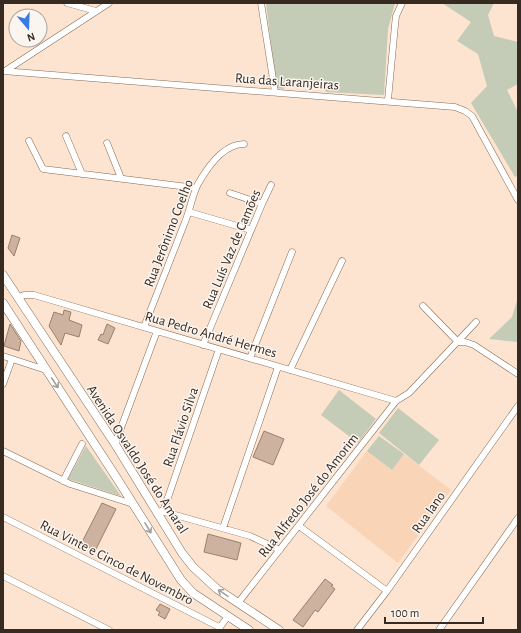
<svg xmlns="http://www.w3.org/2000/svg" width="521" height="633" font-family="'Alegreya Sans',sans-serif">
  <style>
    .built { fill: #f9d4b7 }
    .green { fill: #c4cbb7 }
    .building { fill: #cdb39f; stroke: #9b7f69 }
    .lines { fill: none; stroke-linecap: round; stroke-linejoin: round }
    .street-casing { stroke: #866b55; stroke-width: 7 }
    .secondary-casing { stroke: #866b55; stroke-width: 9 }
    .street { stroke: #fff; stroke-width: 6 }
    .secondary { stroke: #fff; stroke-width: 8 }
    .oneway { stroke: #a59f9b }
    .labels { text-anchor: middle; stroke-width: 3; stroke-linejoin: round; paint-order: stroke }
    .street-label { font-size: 14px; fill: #362a21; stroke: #fbf5f0 }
  </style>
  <rect width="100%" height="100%" fill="#fde4d0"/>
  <path class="built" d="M367,451l25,19 12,-16 47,36 -53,73 -72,-57z"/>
  <path class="green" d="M266,3h129l-7,26 -4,66 -58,-3 -5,-10h-32l-5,7 -8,-1z
    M442,3h52l-6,12 6,21 24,6v42l-11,6 11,22v63l-3,2 -44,-74 16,-17 -9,-32 -21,-13 14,-19z
    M518,297v45l-29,-3 23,-22z
    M339,390l37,29 -18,24 -37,-28z
    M398,408l41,32 -20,25 -40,-32z
    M379,436l25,18 -12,16 -25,-19z
    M86,446l35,50 -53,-17z"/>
  <path class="building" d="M12,235l8,3 -6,18 -6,-8z
    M64,310l7,2 -2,8 13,5 -3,12 -14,-4 -4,12 -12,-19 5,-14 9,3z
    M10,324l11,17 -2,10 -15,-5z
    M107,324l8,4 -7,16 -10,-4 3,-6 2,1z
    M264,431l20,8 -11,26 -20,-8z
    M102,503l14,6 -21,42 -14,-7z
    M208,534l33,9 -4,17 -33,-8z
    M325,579l8,6 -2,1 4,3 -17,23 -3,-2 -12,17 -10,-7z
    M160,604l10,5 -5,10 -7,-4 2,-3 -4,-2z"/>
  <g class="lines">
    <defs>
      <path id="street" d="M67,3l29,8
        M261,3l14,89
        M3,71l452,36 10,4 7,5 46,84
        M5,71l104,-68
        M388,100l7,-75 1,-9 6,-13
        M66,136l16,38
        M29,141l14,28 153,19
        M107,143l14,35
        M230,193l32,11
        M189,212l62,18
        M18,298l6,-3h10l362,106
        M423,306l35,36h7l9,3 44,29
        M144,327c14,-35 27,-70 41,-105 5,-12 7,-26 13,-38 9,-16 25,-40 46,-40
        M203,345l59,-141 9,-19
        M3,356l43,14
        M250,358l42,-106
        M290,370l52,-109
        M3,384l9,-25
        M115,444l42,-113
        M3,451l67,33 63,20
        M63,481l19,-37
        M161,511l89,25 30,14
        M163,512l56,-163
        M3,517l216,110
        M299,526l88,65
        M223,528l55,-161
        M3,576l106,54
        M238,603l158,-202 13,-8 67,-71
        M218,630l10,-14
        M357,630l30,-39 131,-185
        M439,630l79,-112"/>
      <path id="secondary" d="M3,275l112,169 67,109 11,14 24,22 62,41
        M3,303l115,177 63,100 12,13 56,37"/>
    </defs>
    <use href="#street" class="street-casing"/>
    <use href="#secondary" class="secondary-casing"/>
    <use href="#street" class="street"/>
    <use href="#secondary" class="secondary"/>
  </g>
  <defs><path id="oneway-shaft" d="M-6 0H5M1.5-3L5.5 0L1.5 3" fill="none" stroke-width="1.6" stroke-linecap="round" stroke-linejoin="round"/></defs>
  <g class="oneway">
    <use href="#oneway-shaft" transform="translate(55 383) rotate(57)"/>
    <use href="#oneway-shaft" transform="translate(148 528) rotate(59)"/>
    <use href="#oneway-shaft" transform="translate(223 593) rotate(-146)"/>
  </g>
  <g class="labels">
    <g class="street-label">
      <text transform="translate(287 81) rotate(4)" y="5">Rua das Laranjeiras</text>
      <text transform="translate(168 233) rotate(-69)" y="5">Rua Jerônimo Coelho</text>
      <text transform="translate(231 249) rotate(-67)" y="5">Rua Luís Vaz de Camões</text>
      <text transform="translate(211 334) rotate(16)" y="5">Rua Pedro André Hermes</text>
      <text transform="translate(180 427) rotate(-71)" y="5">Rua Flávio Silva</text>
      <text transform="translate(138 459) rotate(57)" y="5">Avenida Osvaldo José do Amaral</text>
      <text transform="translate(308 495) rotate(-52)" y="5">Rua Alfredo José do Amorim</text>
      <text transform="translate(428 512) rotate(-55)" y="5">Rua Iano</text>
      <text transform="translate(117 562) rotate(27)" y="5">Rua Vinte e Cinco de Novembro</text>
    </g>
  </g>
  <rect width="521" height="633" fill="none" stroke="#362a21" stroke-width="8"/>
  <g transform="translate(28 28) rotate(161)"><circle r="19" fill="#fbf5f0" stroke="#aca49d"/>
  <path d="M0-3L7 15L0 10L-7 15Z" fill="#397ae9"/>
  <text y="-6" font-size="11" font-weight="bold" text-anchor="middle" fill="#362a21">N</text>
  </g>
  <path d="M385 617v6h98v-6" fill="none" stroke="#362a21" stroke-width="2"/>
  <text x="391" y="617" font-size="12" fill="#362a21" stroke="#fbf5f0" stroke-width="3" paint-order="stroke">100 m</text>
</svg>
